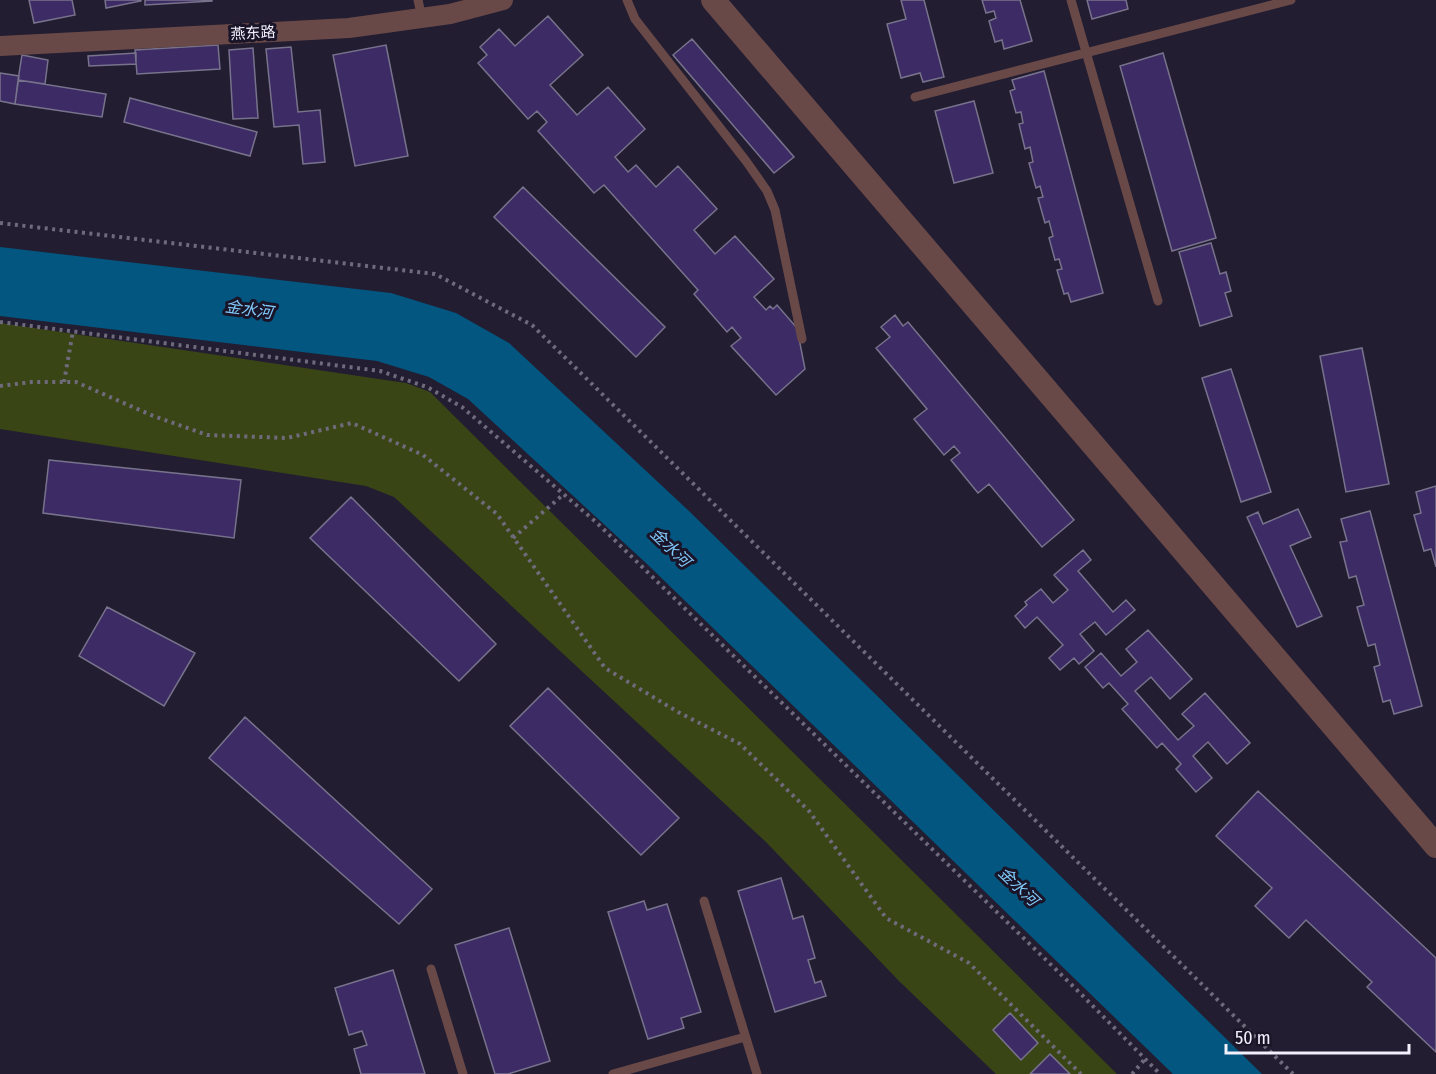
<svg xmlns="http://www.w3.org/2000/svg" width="1436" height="1074" font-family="'Fira Sans Condensed','Noto Sans SC',sans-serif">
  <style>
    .green { fill: #394515 }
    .water { fill: #03567f }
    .building { fill: #3c2b64; stroke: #78738c; stroke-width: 1.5 }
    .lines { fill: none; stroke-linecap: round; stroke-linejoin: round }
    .path { stroke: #6f6b7c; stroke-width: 4; stroke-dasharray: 3 4.5; stroke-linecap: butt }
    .service { stroke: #694948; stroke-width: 9 }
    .minor { stroke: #694948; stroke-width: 20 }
    .tertiary { stroke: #694948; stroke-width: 24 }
    .labels { text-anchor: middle; stroke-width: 6; stroke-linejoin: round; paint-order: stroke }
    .street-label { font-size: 15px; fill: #f3f0fe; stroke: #191427 }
    .water-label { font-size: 16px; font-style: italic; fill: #82cbfd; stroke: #191427 }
  </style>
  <rect width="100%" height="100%" fill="#221d31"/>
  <path class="green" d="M0,323l406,60 24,9 687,682h-121l-97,-93 -133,-139 -372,-345 -28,-11 -366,-57z"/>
  <path class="water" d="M0,247l391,46 65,20 53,30 180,168 573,563h-89l-526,-510 -179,-165 -39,-22 -52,-16 -377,-45z"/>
  <path class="building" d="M29,0h43l3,15 -41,8z
    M105,0h36v1l-35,7z
    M145,0h67v1l-67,4z
    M901,0h23l20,77 -21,5 -3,-9 -19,5 -14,-54 19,-5z
    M982,0h38l12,41 -28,8 -2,-9 -7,2 -6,-21 7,-3 -2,-7 -8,2z
    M1087,0h39l2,9 -36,10z
    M548,16l35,39 -33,30 27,30 31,-28 37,42 -30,28 13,15 8,-7 20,22 22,-21 39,43 -23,21 21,24 20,-18 39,43 -20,18 12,13 4,-4 3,3 4,-4 20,23 8,41 -29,26 -45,-49 10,-8 -9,-11 -5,5 -33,-38 4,-4 -94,-105 -10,8 -56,-62 9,-9 -10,-11 -9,8 -50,-56 9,-8 -7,-8 19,-18 16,17z
    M692,39l102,118 -20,16 -101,-118z
    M218,45l2,24 -83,5 -2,-24z
    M386,45l22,111 -53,10 -22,-111z
    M291,47l7,65 22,-2 5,52 -22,2 -4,-39 -25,2 -8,-78z
    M253,48l5,70 -25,1 -4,-69z
    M136,53v11l-47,2 -1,-10z
    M1163,53l53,185 -44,13 -52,-185z
    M22,55l26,5 -3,24 -27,-4z
    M1044,71l59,222 -32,9 -3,-9 -4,1 -7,-24 5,-1 -3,-10 -4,1 -6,-22 4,-2 -4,-15 -4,2 -7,-25 5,-1 -3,-11 -4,2 -7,-25 4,-1 -3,-15 -5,2 -6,-25 4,-1 -2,-11 -5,1 -6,-22 5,-2 -3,-9z
    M0,73l19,3 -4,28 -15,-3z
    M18,80l88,14 -4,23 -87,-13z
    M130,98l127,34 -7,24 -126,-34z
    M974,101l19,72 -39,10 -19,-72z
    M523,187l142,140 -29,30 -142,-140z
    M1211,243l9,31 6,-2 5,19 -6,2 7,23 -32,10 -21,-74z
    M895,315l8,11 5,-4 166,198 -32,27 -53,-63 -11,9 -27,-33 9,-7 -6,-7 -10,9 -30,-36 13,-10 -51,-61 14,-11 -9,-10z
    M1362,348l27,136 -43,8 -26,-136z
    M1231,369l40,123 -30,10 -39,-124z
    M49,460l192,20 -7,58 -191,-25z
    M1436,486v81l-5,-18 -7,2 -10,-36 7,-2 -5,-21z
    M351,497l145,147 -37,37 -149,-143z
    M1298,509l13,28 -21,9 32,70 -25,11 -50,-110 11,-5 5,12z
    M1370,511l52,195 -28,8 -4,-14 -7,2 -9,-35 6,-2 -5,-21 -7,2 -11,-39 7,-2 -8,-29 -7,2 -9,-36 7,-1 -6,-22z
    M1083,550l8,10 -13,11 35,41 13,-12 9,10 -29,25 -11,-13 -15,12 14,17 -15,13 -5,-6 -14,12 -11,-12 14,-13 -26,-28 -12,11 -10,-12 12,-11 -2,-3 16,-13 12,14 15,-13 -14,-15z
    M107,607l88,46 -31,53 -85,-50z
    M1148,630l44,49 -22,20 -19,-22 -16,14 43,49 16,-14 -12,-12 23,-21 45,50 -23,21 -19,-22 -15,14 19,22 -16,14 -20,-23 5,-5 -19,-21 -5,5 -35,-39 6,-5 -19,-21 -6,5 -18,-21 16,-14 20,23 16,-14 -11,-13z
    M548,688l131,130 -38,37 -131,-129z
    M245,717l187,172 -33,35 -190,-166z
    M1258,791l178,167v94l-69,-65 5,-5 -66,-62 -17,18 -34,-32 17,-18 -56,-52z
    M781,878l12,41 10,-3 12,42 -7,2 7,23 6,-2 5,15 -51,16 -37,-121z
    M644,901l3,9 20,-6 34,108 -20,6 3,10 -36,11 -40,-127z
    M509,928l41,133 -42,13h-13l-40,-129z
    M393,970l32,104h-64l-7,-25 13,-4 -5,-14 -13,4 -14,-47z
    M1010,1013l28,30 -17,17 -28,-30z
    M1050,1054l20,20h-40z"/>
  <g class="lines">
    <path class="path" d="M0,223l435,51 97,51 761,749
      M0,322l380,49 47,16 35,20 134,115 483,470 81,82
      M64,382l9,-51
      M0,386l32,-4h44l75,33 56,20 80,3 65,-15 71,32 74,59 108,154 73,44 62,32 69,67 77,107 83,45 112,111
      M513,538l51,-44
      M1132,1074l13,-15"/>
    <path class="service" d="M418,0l4,18
      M627,0l8,19 111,142 21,30 8,19 27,129
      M1071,0l87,301
      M915,97l376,-97
      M704,901l53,173
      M431,969l32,105
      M613,1074l132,-37"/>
    <path class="minor" d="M0,46l349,-18 101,-14 53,-14"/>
    <path class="tertiary" d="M713,0l723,846"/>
  </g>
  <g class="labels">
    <g class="street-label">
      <text transform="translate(253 33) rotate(-3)" y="5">燕东路</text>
    </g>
    <g class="water-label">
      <text transform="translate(249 309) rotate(8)" y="6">金水河</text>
      <text transform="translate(671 547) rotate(44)" y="6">金水河</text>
      <text transform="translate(1019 886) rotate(44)" y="6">金水河</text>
    </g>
  </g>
  <path d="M1226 1044v9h183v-9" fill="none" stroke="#f3f0fe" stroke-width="3"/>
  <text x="1235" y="1044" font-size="18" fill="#f3f0fe" stroke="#191427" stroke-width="4.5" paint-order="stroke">50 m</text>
</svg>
